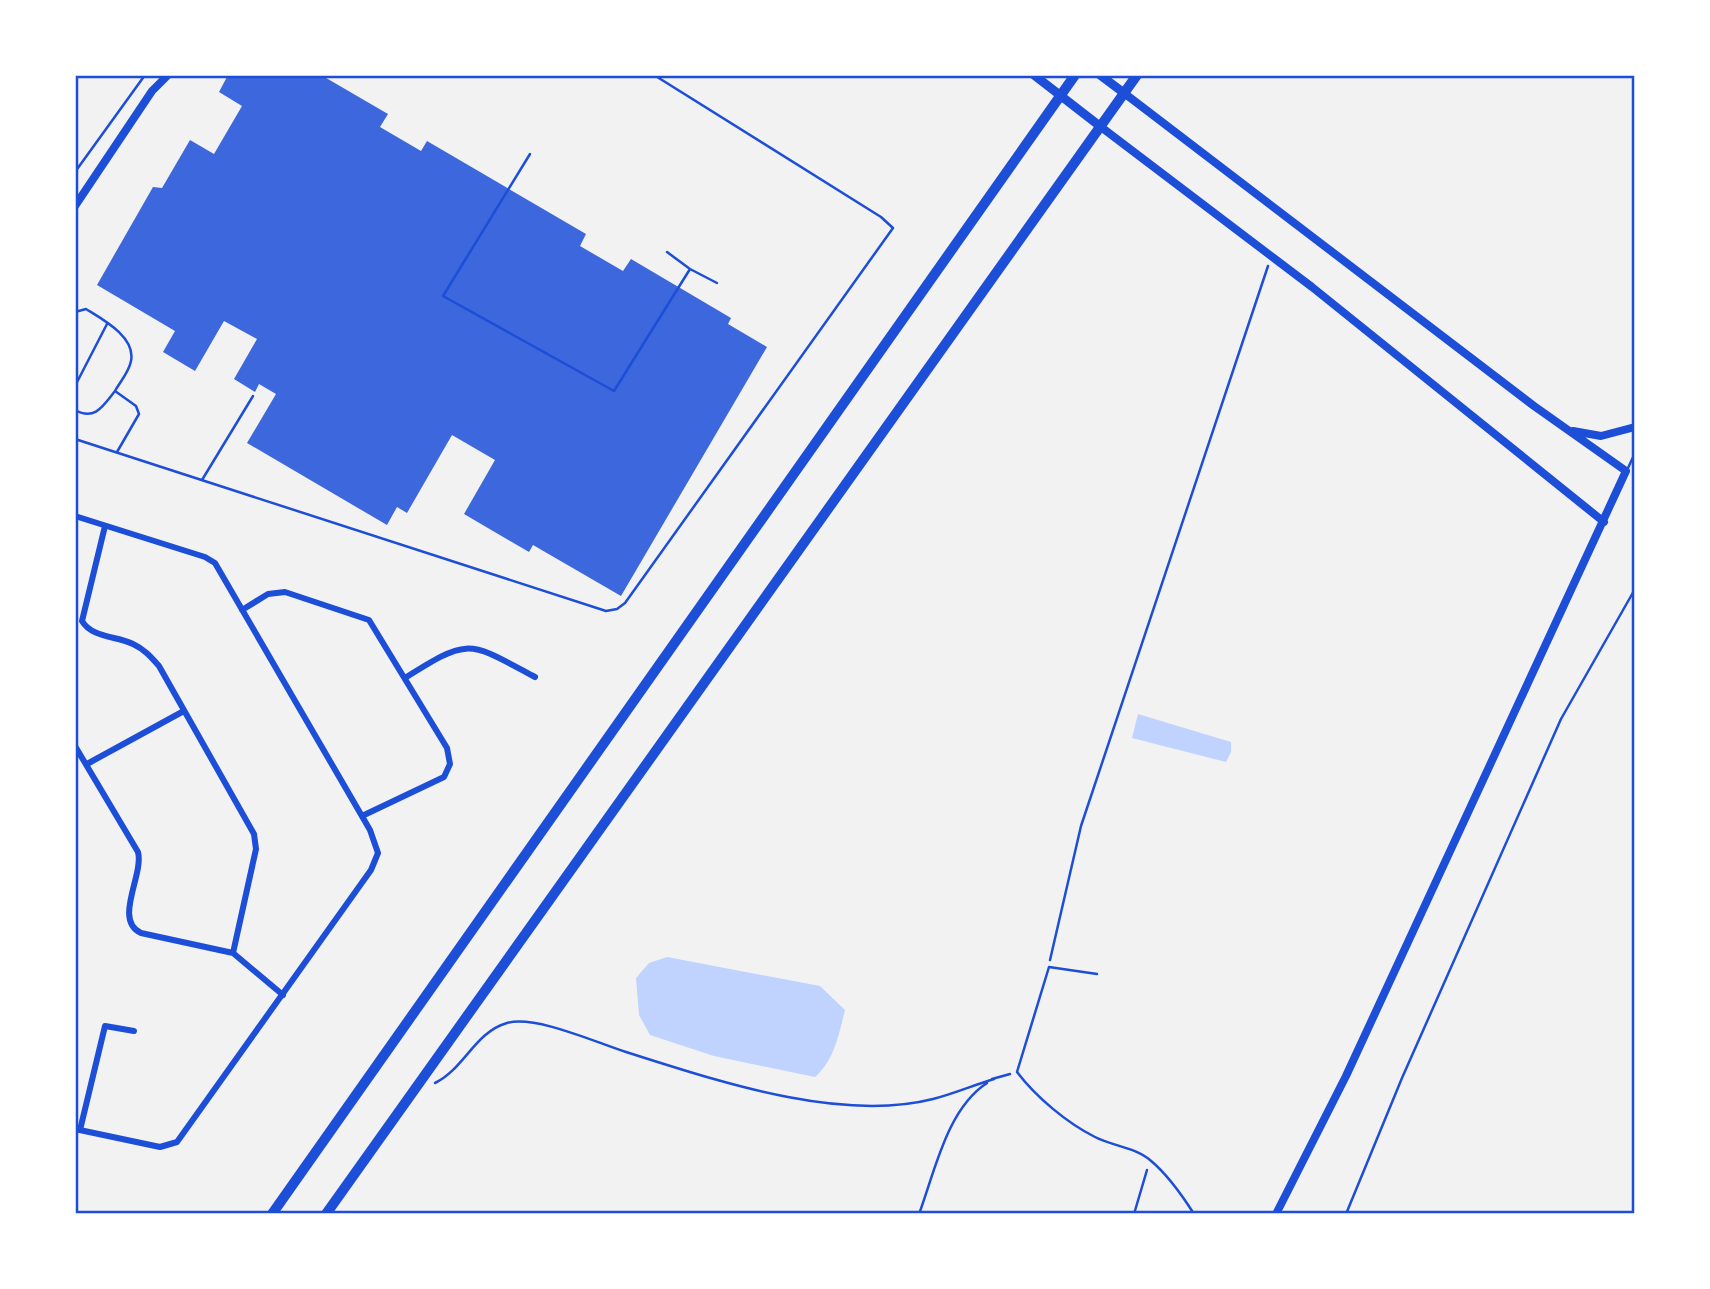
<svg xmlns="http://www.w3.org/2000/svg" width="1710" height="1289" font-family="Bitter,serif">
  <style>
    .water { fill: #bfd3fe }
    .building { fill: #3d67dc }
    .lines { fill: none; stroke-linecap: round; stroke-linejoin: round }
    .path { stroke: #1d4ed8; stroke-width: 2.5 }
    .service { stroke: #1d4ed8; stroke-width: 2.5 }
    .minor { stroke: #1d4ed8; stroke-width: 6 }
    .tertiary { stroke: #1d4ed8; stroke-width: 8 }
    .secondary { stroke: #1d4ed8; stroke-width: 9 }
    .primary { stroke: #1d4ed8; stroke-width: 10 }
    .neatline { fill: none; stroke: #1d4ed8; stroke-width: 2.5 }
  </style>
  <rect width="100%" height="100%" fill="#f2f2f2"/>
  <path class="water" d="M1138,714l93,28v10l-5,10 -94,-24z
    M667,957l153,29 25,24c-6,24 -11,51 -30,67l-101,-21 -64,-21 -11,-20 -3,-37 13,-15z"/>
  <path class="building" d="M228,75h93l67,39 -8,13 41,24 6,-10 159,93 -6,12 43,25 8,-12 100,59 -3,6 39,23 -146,249 -88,-51 -4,7 -65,-38 31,-54 -43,-25 -45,78 -10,-6 -10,18 -140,-82 29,-49 -17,-10 -4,8 -21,-13 23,-40 -33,-18 -29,50 -32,-19 12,-21 -78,-46 56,-98 9,1 28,-48 24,14 28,-48 -23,-14z"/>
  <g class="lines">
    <path class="path" d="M75,172l70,-97
      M1050,960l31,-134 187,-560
      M992,1079l18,-5
      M435,1083c29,-14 40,-51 72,-60 29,-8 90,20 119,29 89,28 213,71 307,47 20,-5 41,-14 61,-20
      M919,1214c16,-43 28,-105 68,-131
      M1134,1214l13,-44
      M1346,1214l56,-136 159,-359 74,-130"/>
    <path class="service" d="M530,154l-87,142 171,95 76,-122
      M667,252l23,17 27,14
      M75,312l11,-3c16,10 50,28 45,52 -2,11 -11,21 -16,30
      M75,386l32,-62
      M75,410c20,11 28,-4 40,-19l21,15 3,8 -22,38
      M75,439l531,172 11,-2 8,-6 268,-375 -12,-11 -227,-142
      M1628,468l7,-15
      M202,480l51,-84
      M1097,974l-48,-7 -32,105c19,25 50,51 78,65 17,9 40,10 55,23 17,14 32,35 44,54"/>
    <path class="minor" d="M75,516l130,41 10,6 155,267 8,23 -7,17 -194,272 -17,5 -85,-18
      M105,526l-23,95c10,17 35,15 51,23 11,5 18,13 26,22l95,168 2,15 -23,104
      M242,610l26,-16 17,-2 84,28 78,128 3,16 -6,13 -82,39
      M405,678c65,-41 63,-37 130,-1
      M75,746l63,106c6,23 -25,68 3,81l92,20 50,42
      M87,764l95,-52
      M80,1130l25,-104 29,5"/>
    <path class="tertiary" d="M1124,93l410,313 92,65 -280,605 -70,138
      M1101,127l211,160 292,235
      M75,206l77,-115 16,-16
      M1573,431l28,5 34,-9"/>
    <path class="secondary" d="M1034,75l67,52
      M1100,75l24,18"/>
    <path class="primary" d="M272,1214l803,-1139
      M326,1214l811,-1139"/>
  </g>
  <rect width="1710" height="1289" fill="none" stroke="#ffffff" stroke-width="154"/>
  <rect x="77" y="77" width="1556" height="1135" class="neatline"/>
</svg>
